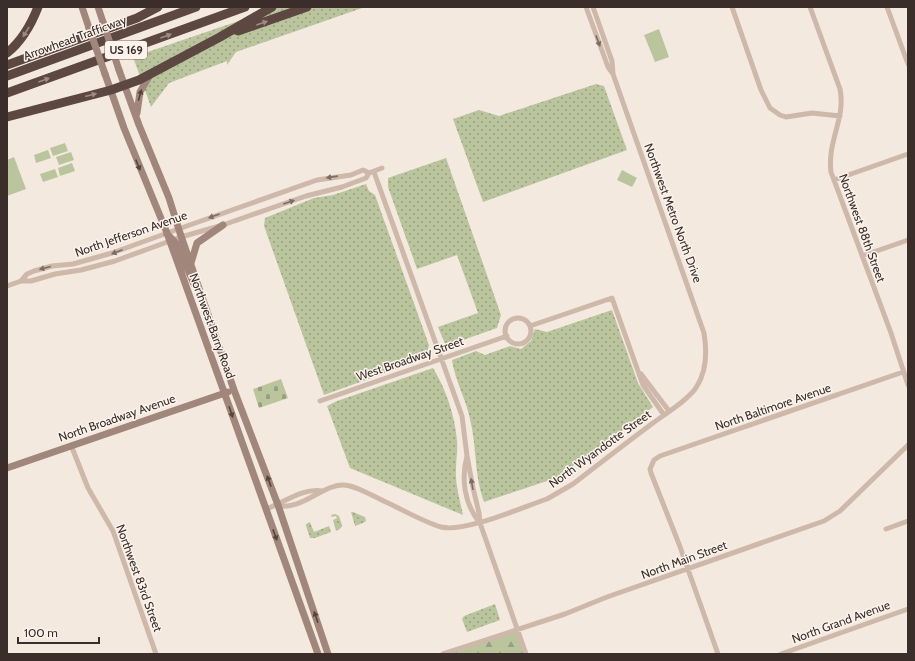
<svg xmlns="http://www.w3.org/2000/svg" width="915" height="661" font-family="Cabin,sans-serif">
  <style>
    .grass { fill: url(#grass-dots) }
    .forest { fill: url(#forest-firs) }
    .cemetery { fill: url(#cemetery-stones) }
    .pitch { fill: #bac59e }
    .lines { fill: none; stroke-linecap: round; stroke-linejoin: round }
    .street { stroke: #cdb8aa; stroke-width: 5 }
    .secondary { stroke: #a1867b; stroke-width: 7 }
    .highway { stroke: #5c4741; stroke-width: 9 }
    .secondary-bridge { stroke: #a1867b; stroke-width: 7 }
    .oneway { fill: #9c8c85 }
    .oneway2 { fill: #7d6c64 }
    .oneway3 { fill: #54443e }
    .labels { text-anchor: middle; stroke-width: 3; stroke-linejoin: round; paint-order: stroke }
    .shield { fill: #fbf3ec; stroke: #756964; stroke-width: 1 }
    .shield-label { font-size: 11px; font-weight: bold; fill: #3b2e2a }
    .street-label { font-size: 12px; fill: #3b2e2a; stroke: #fbf3ec }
  </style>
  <defs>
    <pattern id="grass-dots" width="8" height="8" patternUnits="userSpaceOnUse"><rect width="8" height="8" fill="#bac59e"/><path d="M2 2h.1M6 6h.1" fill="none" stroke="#98a081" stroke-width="1.8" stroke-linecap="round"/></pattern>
    <pattern id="forest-firs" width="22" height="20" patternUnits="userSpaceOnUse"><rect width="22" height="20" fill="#bac59e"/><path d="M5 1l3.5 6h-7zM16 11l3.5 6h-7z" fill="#98a081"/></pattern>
    <pattern id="cemetery-stones" width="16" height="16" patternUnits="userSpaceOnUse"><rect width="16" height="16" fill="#bac59e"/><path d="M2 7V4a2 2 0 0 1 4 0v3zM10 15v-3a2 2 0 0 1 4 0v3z" fill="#98a081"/></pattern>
  </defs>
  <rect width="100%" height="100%" fill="#f4e9df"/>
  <path class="grass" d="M279,7h86l-129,45 -9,13v-4l-58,22 -18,24 -18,-50z
    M596,84l8,2 23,64 -144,52 -30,-83 26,-9 20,6z
    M446,158l55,157 -4,13 -51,18 -8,-19 40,-14 -21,-58 -40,14 -29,-82v-9z
    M366,184l3,7 6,4 54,150 -3,13 -102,37 -60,-169 1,-8 49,-20 19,-3z
    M612,310l26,73 15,24 -41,31 -56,40 -72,24c-10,-26 -7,-55 -14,-83 -4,-20 -15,-38 -18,-59l24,-9 9,4 25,-9 11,3 10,-8 4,-12 12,3z
    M433,368c13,21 22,48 24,73 1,9 -1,19 -1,28 -1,15 4,31 7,46l-113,-47 -23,-62 10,-5z
    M351,512h2l12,5 1,4 -3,2 -8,3z
    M335,514l4,2 3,9 -1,3 -5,3 -3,-11 4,-2 -1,-2 -4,1 -1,-2z
    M310,522l4,10 15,-6 2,6 -16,6h-5l-4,-12v-2z
    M495,604l5,16 -33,12 -5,-13 2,-3z"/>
  <path class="forest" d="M517,629l9,25h-75z"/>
  <path class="cemetery" d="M281,379l7,19 -29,10 -6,-19z"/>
  <path class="pitch" d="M659,29l10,28 -14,5 -11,-27z
    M65,143l3,8 -15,5 -3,-8z
    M48,150l3,8 -15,5 -2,-8z
    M71,152l3,8 -15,5 -3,-8z
    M14,157l12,32 -19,7v-36z
    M72,163l3,8 -15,5 -2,-8z
    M55,169l3,8 -15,5 -3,-8z
    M622,170l15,8 -5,9 -15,-7z"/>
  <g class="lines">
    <path class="street" d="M586,7l22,60 5,7
      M732,7l29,83 9,18 10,7 6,2 26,-4 28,3
      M810,7l30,82c6,30 -13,51 -9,83l60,161 17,52
      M887,7l21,57
      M374,172l88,244 5,40
      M834,180l74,-26
      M862,256l46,-16
      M21,281l6,-7 7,-3 18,-5 21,-2 39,-11 72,-26 133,-47 34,-5 12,-5 6,3
      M7,286l14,-5h10l24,-7 26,-4 34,-9 66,-24 42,-12 83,-29 36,-9 24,-9 3,-5 13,-5
      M505 331a13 13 0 1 1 26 0a13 13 0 1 1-26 0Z
      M530,326l82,-28 31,87 21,30
      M641,374l28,37
      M320,401l187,-65
      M71,445l17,43 25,43 43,123
      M278,505c21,7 44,-20 65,-20 13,0 33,13 45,18 17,8 36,19 53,24 23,6 82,-20 106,-28l26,-15c26,-20 53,-41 80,-61 12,-9 38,-25 44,-37 10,-16 10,-35 7,-53l-91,-259 -1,-13 -19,-54
      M266,509c18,-6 35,-21 56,-18
      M480,523c-16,-19 -19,-45 -13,-67l6,32 6,25 1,10 46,131
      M886,529l22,-8
      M443,654l122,-40 42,-17 217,-76 16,-10 68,-66
      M718,654l-39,-110 -28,-71 -1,-4 4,-9 6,-4 243,-84
      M781,654l127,-45"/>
    <path class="secondary" d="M82,7l7,21
      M98,7l5,15
      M119,70l20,55 30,73 11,35 54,157 44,115 50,149
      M105,74l19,54 43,105 151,421
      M137,113l3,-21 10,-17
      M167,234l9,9 18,41
      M191,263l6,-20 26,-18
      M7,468l221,-76"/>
    <path class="highway" d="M238,31l69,-24
      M7,53c15,-12 24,-28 31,-46
      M7,65l130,-47 21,-11
      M7,76l189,-69
      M7,93l238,-86
      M7,117l104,-27 28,-10 81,-43 52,-30"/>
    <path class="secondary-bridge" d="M103,22l16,48
      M89,28l16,46"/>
  </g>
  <defs><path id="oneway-solid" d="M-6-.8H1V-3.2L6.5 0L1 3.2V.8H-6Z"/></defs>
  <g class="oneway">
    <use href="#oneway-solid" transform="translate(262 23) rotate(-19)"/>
    <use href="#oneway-solid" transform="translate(26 32) rotate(122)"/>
    <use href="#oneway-solid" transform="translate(166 36) rotate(-20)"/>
    <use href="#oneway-solid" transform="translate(44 80) rotate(-20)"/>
    <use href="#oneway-solid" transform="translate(91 95) rotate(-15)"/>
  </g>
  <g class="oneway2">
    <use href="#oneway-solid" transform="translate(598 41) rotate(70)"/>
    <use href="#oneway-solid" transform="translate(332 177) rotate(172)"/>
    <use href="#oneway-solid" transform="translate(289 202) rotate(-19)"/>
    <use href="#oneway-solid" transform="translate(214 216) rotate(160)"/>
    <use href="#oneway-solid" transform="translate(117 252) rotate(159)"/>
    <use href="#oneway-solid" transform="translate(45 268) rotate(166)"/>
    <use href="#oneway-solid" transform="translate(472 484) rotate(-100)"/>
  </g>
  <g class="oneway3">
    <use href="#oneway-solid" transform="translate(140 95) rotate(-74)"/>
    <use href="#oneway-solid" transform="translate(138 165) rotate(68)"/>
    <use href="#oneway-solid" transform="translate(231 412) rotate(71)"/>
    <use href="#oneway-solid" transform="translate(269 481) rotate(-110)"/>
    <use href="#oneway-solid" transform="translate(275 535) rotate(70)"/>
    <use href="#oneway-solid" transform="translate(316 617) rotate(-109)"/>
  </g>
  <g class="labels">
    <rect class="shield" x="105" y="41" width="42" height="18" rx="3"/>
    <g class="shield-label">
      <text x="126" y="54">US 169</text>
    </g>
    <g class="street-label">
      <text transform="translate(75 38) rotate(-20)" y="4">Arrowhead Trafficway</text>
      <text transform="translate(673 213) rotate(70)" y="4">Northwest Metro North Drive</text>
      <text transform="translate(862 228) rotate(70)" y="4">Northwest 88th Street</text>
      <text transform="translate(131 234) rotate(-19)" y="4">North Jefferson Avenue</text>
      <text transform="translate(212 326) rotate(70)" y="4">Northwest Barry Road</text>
      <text transform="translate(410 359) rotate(-19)" y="4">West Broadway Street</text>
      <text transform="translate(773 407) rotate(-19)" y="4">North Baltimore Avenue</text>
      <text transform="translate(117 418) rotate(-19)" y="4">North Broadway Avenue</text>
      <text transform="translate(600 449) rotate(-36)" y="4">North Wyandotte Street</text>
      <text transform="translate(684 560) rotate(-20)" y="4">North Main Street</text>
      <text transform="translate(139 578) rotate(70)" y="4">Northwest 83rd Street</text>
      <text transform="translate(841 622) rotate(-20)" y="4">North Grand Avenue</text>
    </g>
  </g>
  <rect width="915" height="661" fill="none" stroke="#3b2e2a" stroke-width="16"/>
  <path d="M18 637v6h81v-6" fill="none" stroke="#3b2e2a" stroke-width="2"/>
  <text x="24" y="637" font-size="12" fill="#3b2e2a" stroke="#fbf3ec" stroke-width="3" paint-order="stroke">100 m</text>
</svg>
